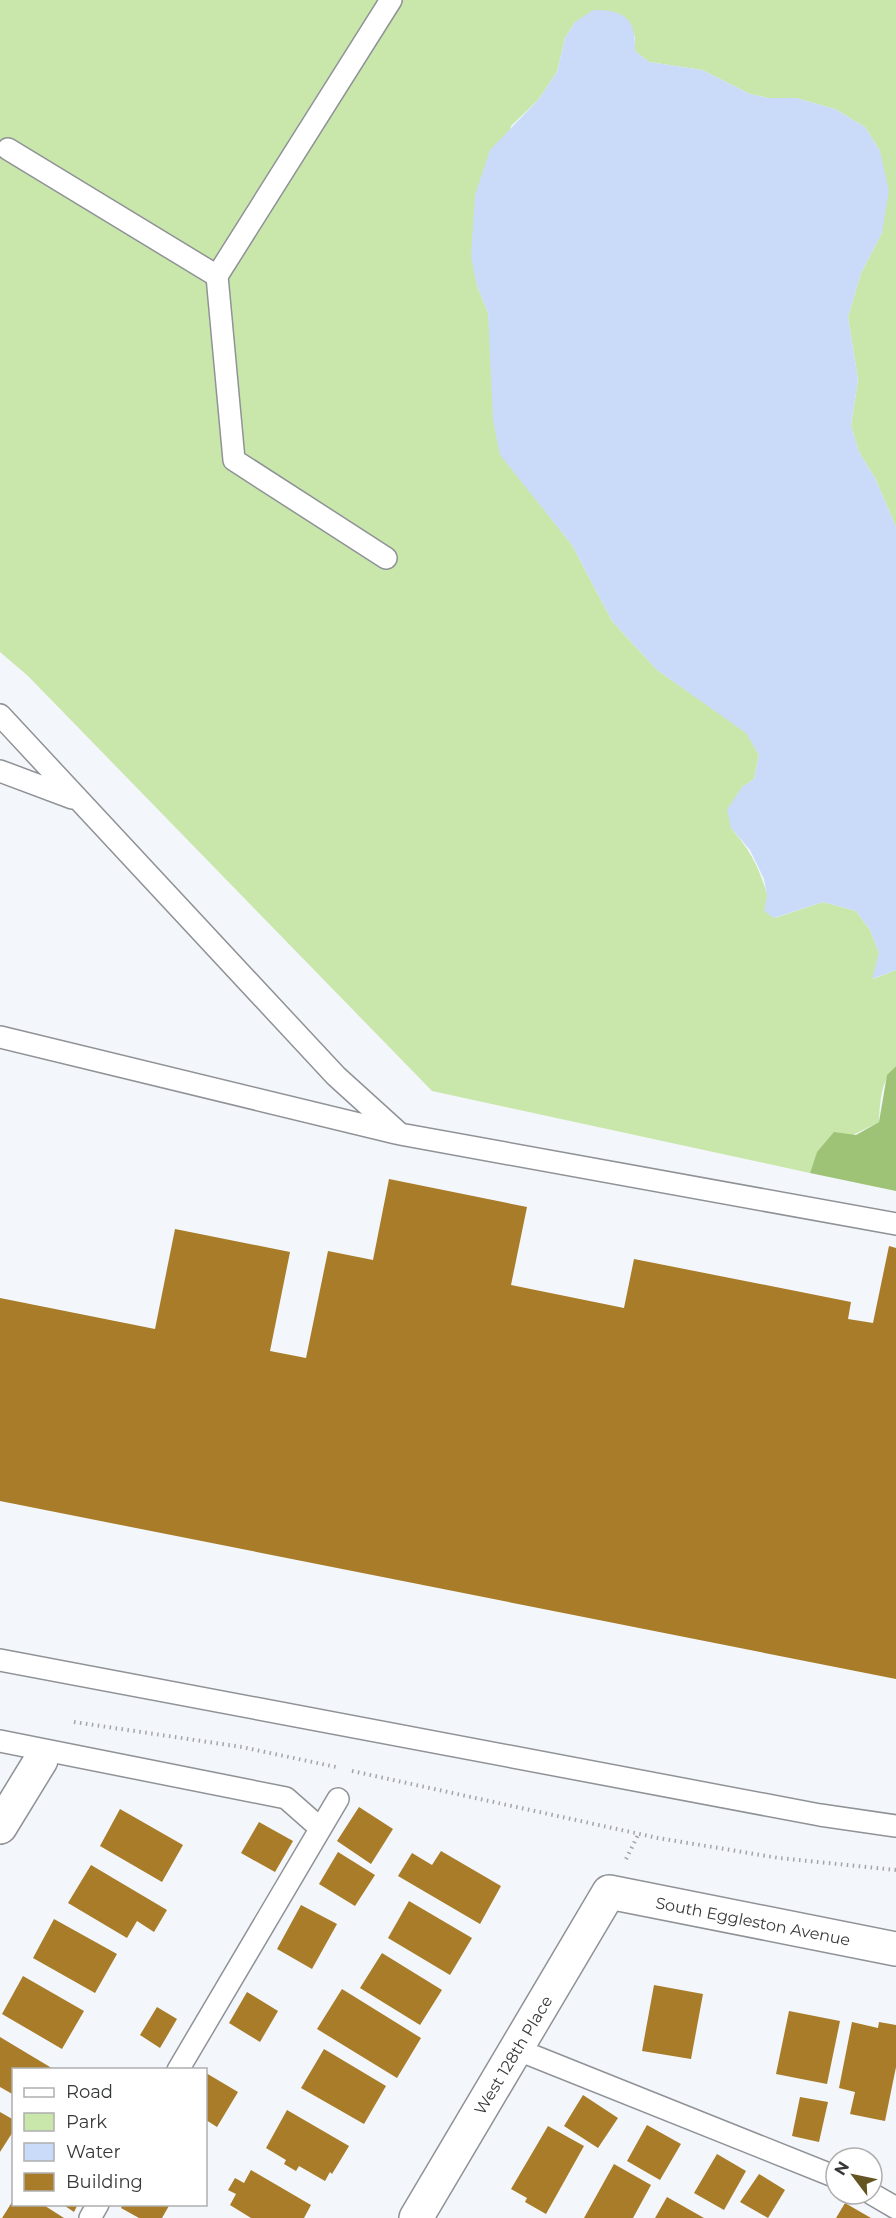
<svg xmlns="http://www.w3.org/2000/svg" width="896" height="2218" font-family="Montserrat,sans-serif">
  <style>
    .green { fill: #c9e7ab }
    .forest { fill: #9ec376 }
    .water { fill: #c9dbf8 }
    .building { fill: #a87c28 }
    .lines { fill: none; stroke-linecap: round; stroke-linejoin: round }
    .service-casing { stroke: #8f9296; stroke-width: 24 }
    .minor-casing { stroke: #8f9296; stroke-width: 36 }
    .path { stroke: #a3a5a8; stroke-width: 4; stroke-dasharray: 1.5 4.5; stroke-linecap: butt }
    .service { stroke: #fff; stroke-width: 21 }
    .minor { stroke: #fff; stroke-width: 33 }
    .labels { text-anchor: middle; stroke-width: 6; stroke-linejoin: round; paint-order: stroke }
    .street-label { font-size: 16px; fill: #373839; stroke: #fff }
  </style>
  <rect width="100%" height="100%" fill="#f3f6fa"/>
  <path class="green" d="M0,0h896v527l-21,-49 -16,-26 -8,-27 7,-45 -10,-63 13,-44 21,-40 -2,-82 -15,-24 -30,-18 -39,-11h-28l-18,-4 -48,-24 -53,-8 -14,-11v-15l-60,-14 -10,16 -8,34 -19,28 -27,26 -34,160 11,27 13,142 71,90 40,76 45,49 89,62 13,23 -5,24 -12,8 -11,41c29,34 30,49 44,90l48,-16 33,9 14,19 9,23 -6,26 23,-9v96c-15,14 -16,35 -17,56l-62,31 -7,20 -378,-82 -404,-415 -28,-24z"/>
  <path class="forest" d="M896,1066v125l-86,-18 7,-21 17,-20 22,3 23,-13 8,-47z"/>
  <path class="water" d="M593,10c32,0 43,8 42,41l14,11 53,8 48,24 18,4h28l39,11 30,18 15,24 9,40 -7,42 -21,40 -13,44 10,63 -7,45 8,27 16,26 21,49v443l-24,9 7,-26 -9,-23 -14,-19 -33,-9 -49,16 -10,-7 3,-15 -3,-17 -14,-29 -19,-22 -4,-18 15,-23 12,-8 5,-24 -13,-22 -89,-63 -45,-49 -40,-76 -72,-90 -7,-35 -5,-107 -11,-27 -6,-29 4,-62 15,-45 48,-50 19,-28 8,-34 10,-16z"/>
  <path class="building" d="M389,1179l138,28 -16,78 113,23 10,-49 217,43 -3,17 25,4 16,-77 7,2v431l-896,-178v-203l155,31 20,-100 115,23 -20,99 36,7 22,-107 45,9z
    M359,1807l34,22 -22,35 -34,-23z
    M120,1809l63,36 -21,37 -62,-36z
    M259,1822l34,19 -18,31 -34,-19z
    M441,1851l60,35 -21,38 -82,-48 14,-23 20,12z
    M338,1852l37,23 -20,31 -36,-22z
    M91,1865l76,45 -13,22 -17,-11 -10,17 -59,-35z
    M409,1901l63,37 -22,37 -62,-37z
    M301,1905l36,19 -25,45 -35,-20z
    M54,1919l63,35 -22,39 -62,-35z
    M382,1953l60,37 -22,35 -60,-37z
    M23,1976l61,35 -22,38 -60,-35z
    M654,1985l49,9 -12,65 -49,-8z
    M342,1989l79,49 -24,40 -80,-49z
    M247,1992l31,19 -18,31 -31,-19z
    M157,2007l20,12 -17,29 -20,-13z
    M789,2011l51,10 -13,63 -51,-10z
    M852,2022l26,6 1,-6 17,3v42l-11,54 -35,-7 5,-22 -16,-4z
    M0,2037l55,33h-41v25l-14,-8z
    M324,2049l62,37 -22,38 -63,-36z
    M206,2073l32,19 -21,35 -11,-7z
    M583,2095l35,23 -20,30 -34,-22z
    M800,2097l28,5 -9,40 -27,-6z
    M287,2110l62,36 -17,28 -2,-2 -5,9 -26,-15 -3,5 -12,-7 2,-4 -20,-12z
    M0,2112l14,8v10l-14,22z
    M647,2125l34,19 -21,36 -33,-19z
    M548,2126l36,20 -38,68 -21,-12 2,-4 -16,-9z
    M717,2154l29,17 -22,39 -30,-17z
    M614,2164l37,21 -18,33h-49z
    M251,2170l60,35 -7,13h-53l-21,-13 6,-11 -8,-4 7,-12 9,5z
    M759,2174l26,16 -17,28 -28,-16z
    M667,2197l37,21h-49z
    M14,2199v5h28l22,14h-62z
    M845,2203l26,15h-35z
    M62,2204h16l-4,8z
    M123,2204h47l-8,14h-23l-18,-10z"/>
  <g class="lines">
    <defs>
      <path id="service" d="M8,149l209,127
        M386,558l-152,-98 -17,-184 174,-276
        M0,715l336,361 64,58 496,90
        M0,771l72,27
        M0,1037l396,96
        M0,1660l820,155 76,11
        M0,1741l286,57 34,30
        M516,2049l320,128
        M178,2070l160,-271
        M872,2194l24,14
        M90,2218l8,-14"/>
      <path id="minor" d="M0,1827l41,-67
        M416,2218l193,-326 287,57"/>
    </defs>
    <use href="#service" class="service-casing"/>
    <use href="#minor" class="minor-casing"/>
    <path class="path" d="M74,1722l168,25 94,20
      M352,1771l306,67 121,20 117,12
      M626,1859l13,-26"/>
    <use href="#service" class="service"/>
    <use href="#minor" class="minor"/>
  </g>
  <g class="labels">
    <g class="street-label">
      <text transform="translate(753 1921) rotate(11)" y="6">South Eggleston Avenue</text>
      <text transform="translate(513 2055) rotate(-59)" y="6">West 128th Place</text>
    </g>
  </g>
  <rect x="12" y="2068" width="195" height="138" fill="#ffffff" stroke="#afafb0" stroke-width="1.5"/>
  <rect x="24" y="2088" width="30" height="9" fill="#ffffff" stroke="#afafb0" stroke-width="1.5"/>
  <text x="66" y="2098" font-size="18" fill="#373839">Road</text>
  <rect x="24" y="2113" width="30" height="18" fill="#c9e7ab" stroke="#afafb0" stroke-width="1.5"/>
  <text x="66" y="2128" font-size="18" fill="#373839">Park</text>
  <rect x="24" y="2143" width="30" height="18" fill="#c9dbf8" stroke="#afafb0" stroke-width="1.5"/>
  <text x="66" y="2158" font-size="18" fill="#373839">Water</text>
  <rect x="24" y="2173" width="30" height="18" fill="#a87c28" stroke="#afafb0" stroke-width="1.5"/>
  <text x="66" y="2188" font-size="18" fill="#373839">Building</text>
  <g transform="translate(854 2176) rotate(302)"><circle r="28" fill="#ffffff" stroke="#afafb0" stroke-width="1.5"/>
  <path d="M0-4.5L10 22L0 15L-10 22Z" fill="#645522"/>
  <text y="-9" font-size="16" font-weight="bold" text-anchor="middle" fill="#373839">N</text>
  </g>
</svg>
